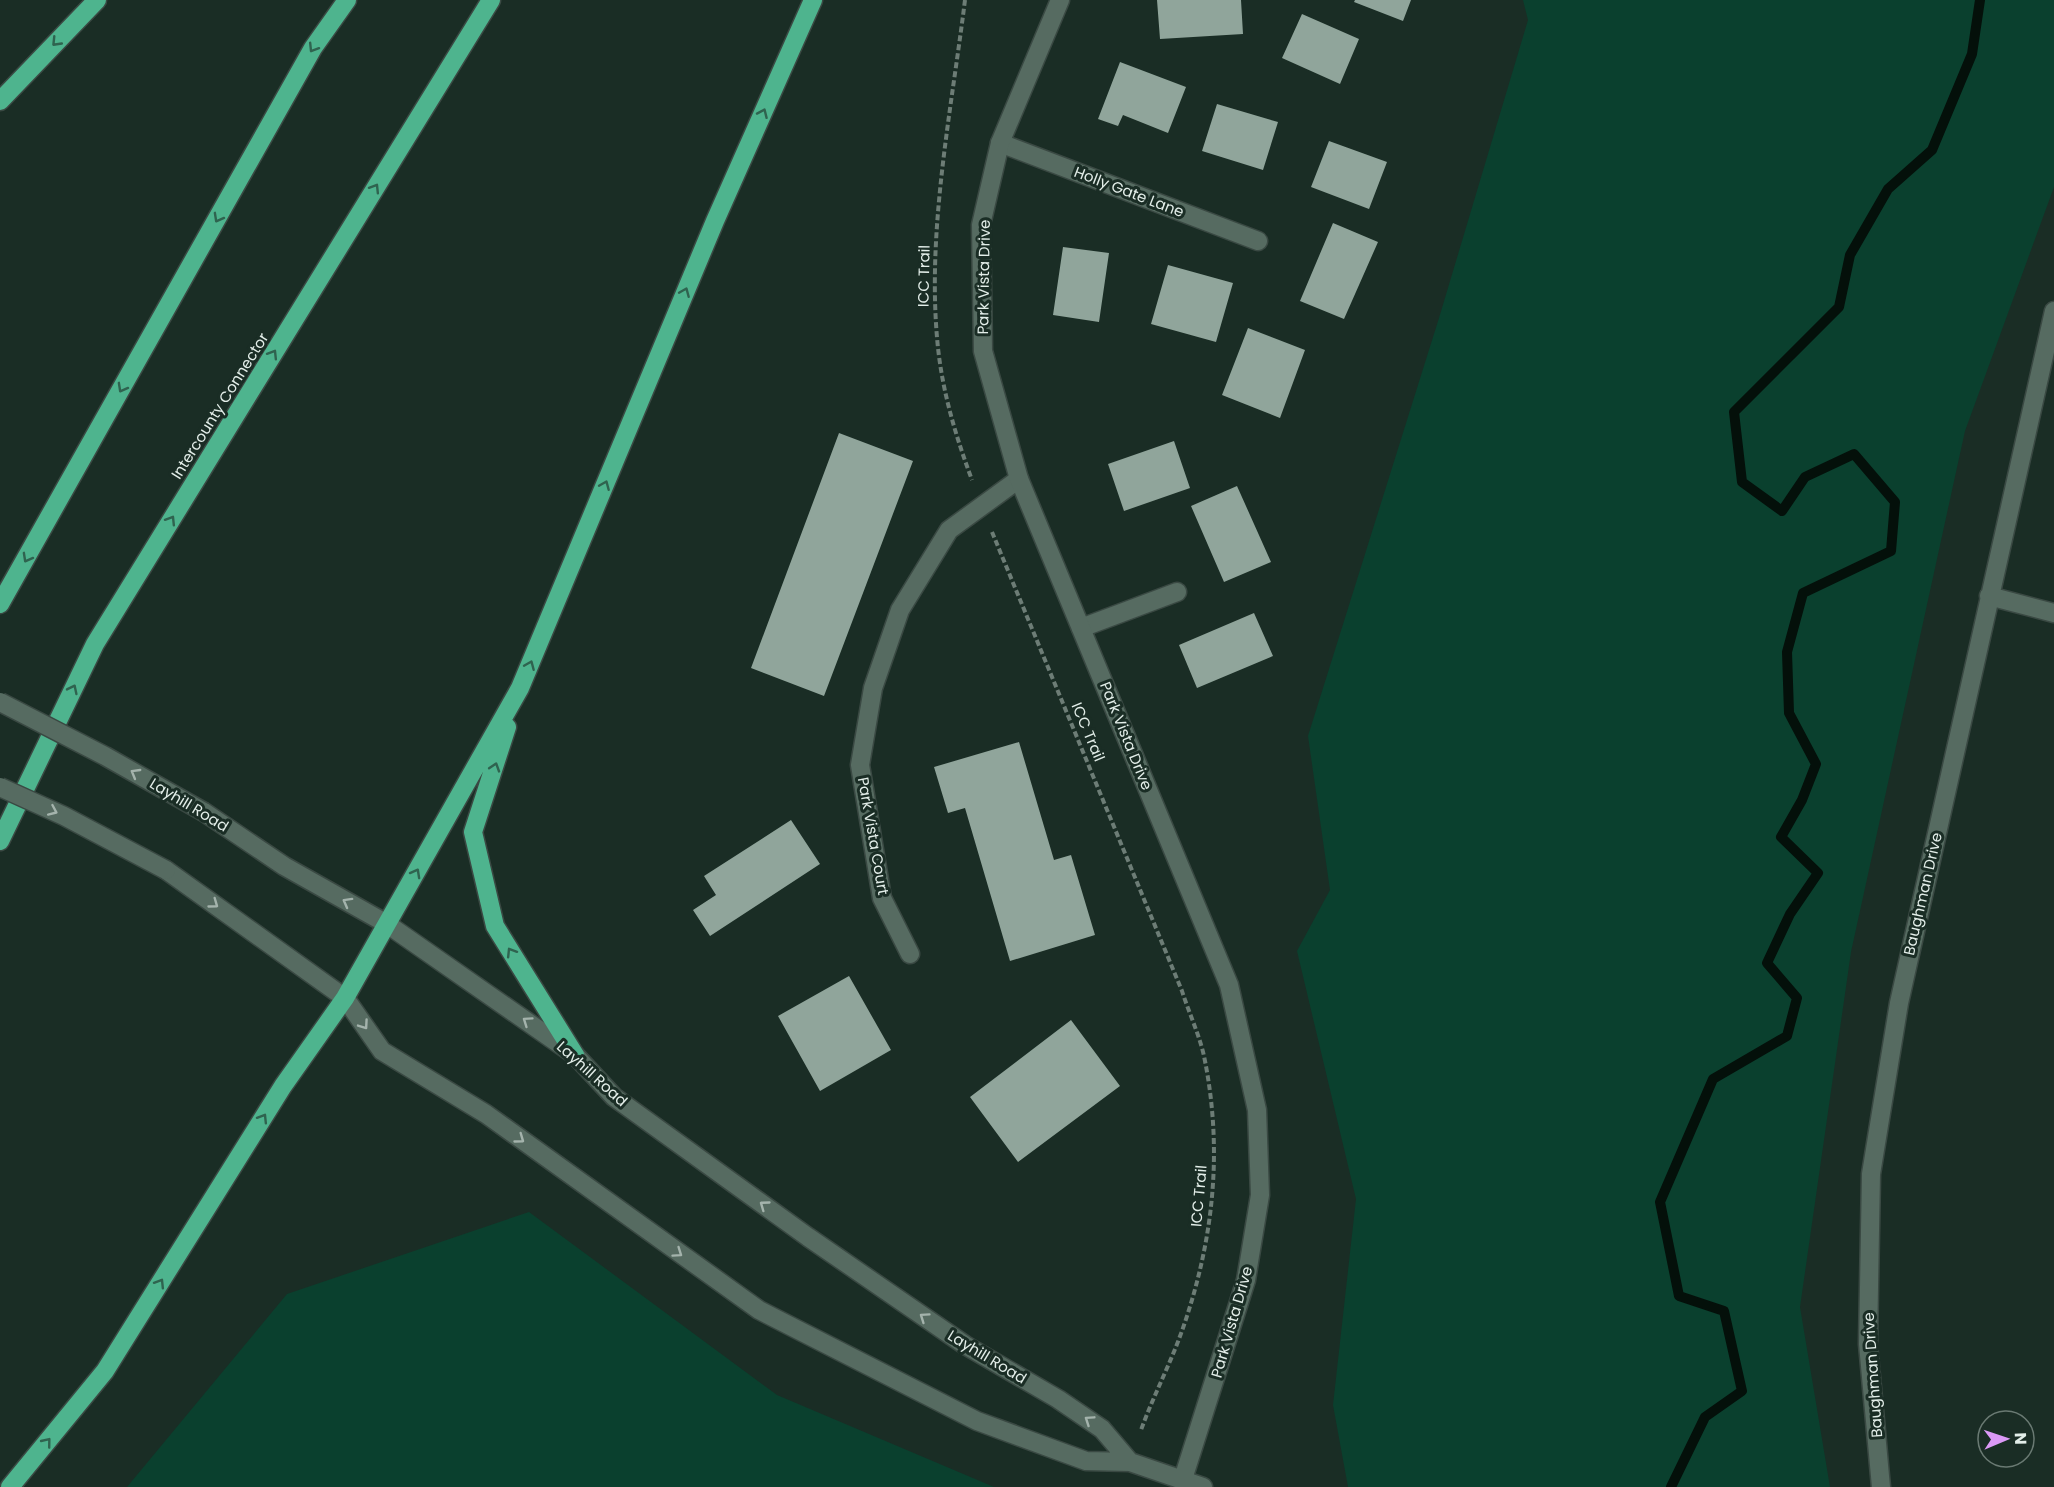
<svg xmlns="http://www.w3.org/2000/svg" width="2054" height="1487" font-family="Poppins,sans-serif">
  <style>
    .green { fill: #0a402e }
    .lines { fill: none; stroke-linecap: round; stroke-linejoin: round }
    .stream { stroke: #04100a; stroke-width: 10 }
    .building { fill: #90a59b }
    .street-casing { stroke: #3a4943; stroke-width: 21 }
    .secondary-casing { stroke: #3a4943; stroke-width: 21 }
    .highway-casing { stroke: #3a4943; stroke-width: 21 }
    .path { stroke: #6d7d76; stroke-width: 4; stroke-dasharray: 6 3; stroke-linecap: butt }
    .street { stroke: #566b61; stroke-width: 18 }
    .secondary { stroke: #566b61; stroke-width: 18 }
    .highway { stroke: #4eb48e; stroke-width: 18 }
    .secondary-bridge-casing { stroke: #3a4943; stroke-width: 21; stroke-linecap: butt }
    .secondary-bridge { stroke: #566b61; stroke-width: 18 }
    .oneway { stroke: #2f634f }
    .oneway2 { stroke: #a4b3ac }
    .labels { text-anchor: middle; stroke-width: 6; stroke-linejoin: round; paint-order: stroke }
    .street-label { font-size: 15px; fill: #e3eee9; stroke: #1a2d25 }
  </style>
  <rect width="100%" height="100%" fill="#1a2d25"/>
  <path class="green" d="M1523,0h531v187l-89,244 -114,521 -51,355 30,180h-482l-15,-82 23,-206 -59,-248 33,-61 -22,-154 131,-418 89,-298z
    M529,1212l248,183 217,92h-867l160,-193z"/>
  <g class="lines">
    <path class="stream" d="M1671,1487l34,-70 37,-26 -18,-80 -45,-15 -19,-94 53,-123 74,-43 10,-38 -30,-35 23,-49 28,-41 -37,-36 21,-37 14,-36 -27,-51 -2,-61 16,-59 88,-42 4,-49 -41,-48 -49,23 -23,34 -40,-29 -8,-70 105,-105 11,-52 38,-66 44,-39 40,-96 8,-54"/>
  </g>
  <path class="building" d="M1157,0h84l2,34 -83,5z
    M1355,0h56l-8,21 -49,-19z
    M1302,14l57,25 -19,45 -58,-26z
    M1120,62l66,25 -18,46 -45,-18 -5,11 -20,-7z
    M1217,104l61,18 -15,48 -61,-19z
    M1329,141l58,21 -18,47 -58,-22z
    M1333,223l45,19 -34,77 -44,-18z
    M1063,247l46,6 -10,69 -46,-7z
    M1168,265l65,18 -17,59 -65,-18z
    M1248,328l57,22 -25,68 -58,-23z
    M839,433l74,28 -89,235 -73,-28z
    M1174,441l16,47 -66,23 -16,-47z
    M1237,486l34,76 -47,20 -33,-76z
    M1254,613l19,43 -76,32 -18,-43z
    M1019,742l35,118 17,-5 24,80 -85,26 -45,-153 -17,5 -14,-46z
    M791,820l29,44 -110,72 -17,-26 23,-15 -12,-19z
    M849,976l42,74 -71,41 -42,-75z
    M1071,1020l49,66 -102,76 -48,-65z"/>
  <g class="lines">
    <defs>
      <path id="street" d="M1000,143l258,98
        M1989,596l65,17
        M1081,628l96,-36
        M910,954l-28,-56 -22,-133 13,-77 27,-78 49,-80 70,-51
        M1881,1487l-13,-143 3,-170 28,-171 155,-692"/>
      <path id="secondary" d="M1060,0l-60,143 -19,82 2,126 36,128 210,506 28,125 3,85 -14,85 -63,199
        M204,812l80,54 103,58 188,131 39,42 194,140 157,108 93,54 44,30 28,33
        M166,870l179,128 37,53 104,63 273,196 218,111 109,40 44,1 73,25"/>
      <path id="highway" d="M0,101l97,-101
        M0,604l313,-556 34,-48
        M507,727l-34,105 22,94 80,129
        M0,841l95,-197 396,-644
        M10,1487l95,-116 178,-285 62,-88 175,-310 195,-467 98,-221"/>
    </defs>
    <use href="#street" class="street-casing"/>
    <use href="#secondary" class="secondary-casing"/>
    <use href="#highway" class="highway-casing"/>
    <path class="path" d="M965,0c-14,113 -39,234 -27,348 5,46 18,89 34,132
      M992,532l190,459c7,22 17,43 22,65 19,92 10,181 -20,269 -12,36 -30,69 -43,105"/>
    <use href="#street" class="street"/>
    <use href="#secondary" class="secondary"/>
    <use href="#highway" class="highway"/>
    <defs>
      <path id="secondary-bridge" d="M0,702l105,54 99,56
        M0,787l64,29 102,54"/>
    </defs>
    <use href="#secondary-bridge" class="secondary-bridge-casing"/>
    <use href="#secondary-bridge" class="secondary-bridge"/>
  </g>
  <defs><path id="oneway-chevron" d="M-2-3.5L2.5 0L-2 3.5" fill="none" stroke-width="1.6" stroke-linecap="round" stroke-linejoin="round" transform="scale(1.5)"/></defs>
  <g class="oneway">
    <use href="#oneway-chevron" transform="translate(56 42) rotate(134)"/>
    <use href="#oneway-chevron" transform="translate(313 48) rotate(122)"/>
    <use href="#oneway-chevron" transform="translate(763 113) rotate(-66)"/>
    <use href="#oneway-chevron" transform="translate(375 188) rotate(-58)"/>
    <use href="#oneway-chevron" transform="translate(218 218) rotate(119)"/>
    <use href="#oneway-chevron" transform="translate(685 292) rotate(-67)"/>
    <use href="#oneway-chevron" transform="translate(273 354) rotate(-58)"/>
    <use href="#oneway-chevron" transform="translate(122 388) rotate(119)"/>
    <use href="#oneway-chevron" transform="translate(605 485) rotate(-67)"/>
    <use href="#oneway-chevron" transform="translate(171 520) rotate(-58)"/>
    <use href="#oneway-chevron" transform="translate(27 558) rotate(119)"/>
    <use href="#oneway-chevron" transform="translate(530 665) rotate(-67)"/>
    <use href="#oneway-chevron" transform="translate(73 689) rotate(-64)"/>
    <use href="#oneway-chevron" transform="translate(495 767) rotate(-72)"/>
    <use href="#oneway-chevron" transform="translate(416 873) rotate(-61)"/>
    <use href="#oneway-chevron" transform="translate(511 952) rotate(-122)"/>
    <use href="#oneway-chevron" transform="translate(263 1118) rotate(-58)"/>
    <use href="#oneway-chevron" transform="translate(160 1283) rotate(-58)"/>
    <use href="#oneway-chevron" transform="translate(47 1442) rotate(-51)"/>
  </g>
  <g class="oneway2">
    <use href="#oneway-chevron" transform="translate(135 773) rotate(-150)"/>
    <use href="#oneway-chevron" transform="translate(53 811) rotate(24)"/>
    <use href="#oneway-chevron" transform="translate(347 902) rotate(-151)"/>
    <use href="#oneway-chevron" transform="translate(214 904) rotate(36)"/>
    <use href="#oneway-chevron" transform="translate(527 1021) rotate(-145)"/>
    <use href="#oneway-chevron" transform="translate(364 1025) rotate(55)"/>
    <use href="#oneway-chevron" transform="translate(520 1139) rotate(36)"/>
    <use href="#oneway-chevron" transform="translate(764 1205) rotate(-144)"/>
    <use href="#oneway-chevron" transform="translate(678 1253) rotate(35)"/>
    <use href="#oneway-chevron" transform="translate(924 1317) rotate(-145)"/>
    <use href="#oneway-chevron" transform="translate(1089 1420) rotate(-146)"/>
  </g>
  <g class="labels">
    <g class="street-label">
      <text transform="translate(1129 192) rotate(21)" y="5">Holly Gate Lane</text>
      <text transform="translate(924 276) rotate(-89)" y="5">ICC Trail</text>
      <text transform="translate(984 277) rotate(-89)" y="5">Park Vista Drive</text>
      <text transform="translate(220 406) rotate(-58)" y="5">Intercounty Connector</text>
      <text transform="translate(1088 732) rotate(67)" y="5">ICC Trail</text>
      <text transform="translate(1126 736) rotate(68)" y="5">Park Vista Drive</text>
      <text transform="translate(189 805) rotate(31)" y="5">Layhill Road</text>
      <text transform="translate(873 836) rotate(80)" y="5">Park Vista Court</text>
      <text transform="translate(1923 894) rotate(-77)" y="5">Baughman Drive</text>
      <text transform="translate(592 1074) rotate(42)" y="5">Layhill Road</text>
      <text transform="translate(1199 1196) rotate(-85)" y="5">ICC Trail</text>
      <text transform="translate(1232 1322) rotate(-74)" y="5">Park Vista Drive</text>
      <text transform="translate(987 1357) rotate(31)" y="5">Layhill Road</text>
      <text transform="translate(1873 1375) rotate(-94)" y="5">Baughman Drive</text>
    </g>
  </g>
  <g transform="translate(2006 1439) rotate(88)"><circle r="28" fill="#1a2d25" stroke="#6a7a73" stroke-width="1.5"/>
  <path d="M0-4.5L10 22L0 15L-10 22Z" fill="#db99f6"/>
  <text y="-9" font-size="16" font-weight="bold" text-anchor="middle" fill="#e3eee9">N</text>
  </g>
</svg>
